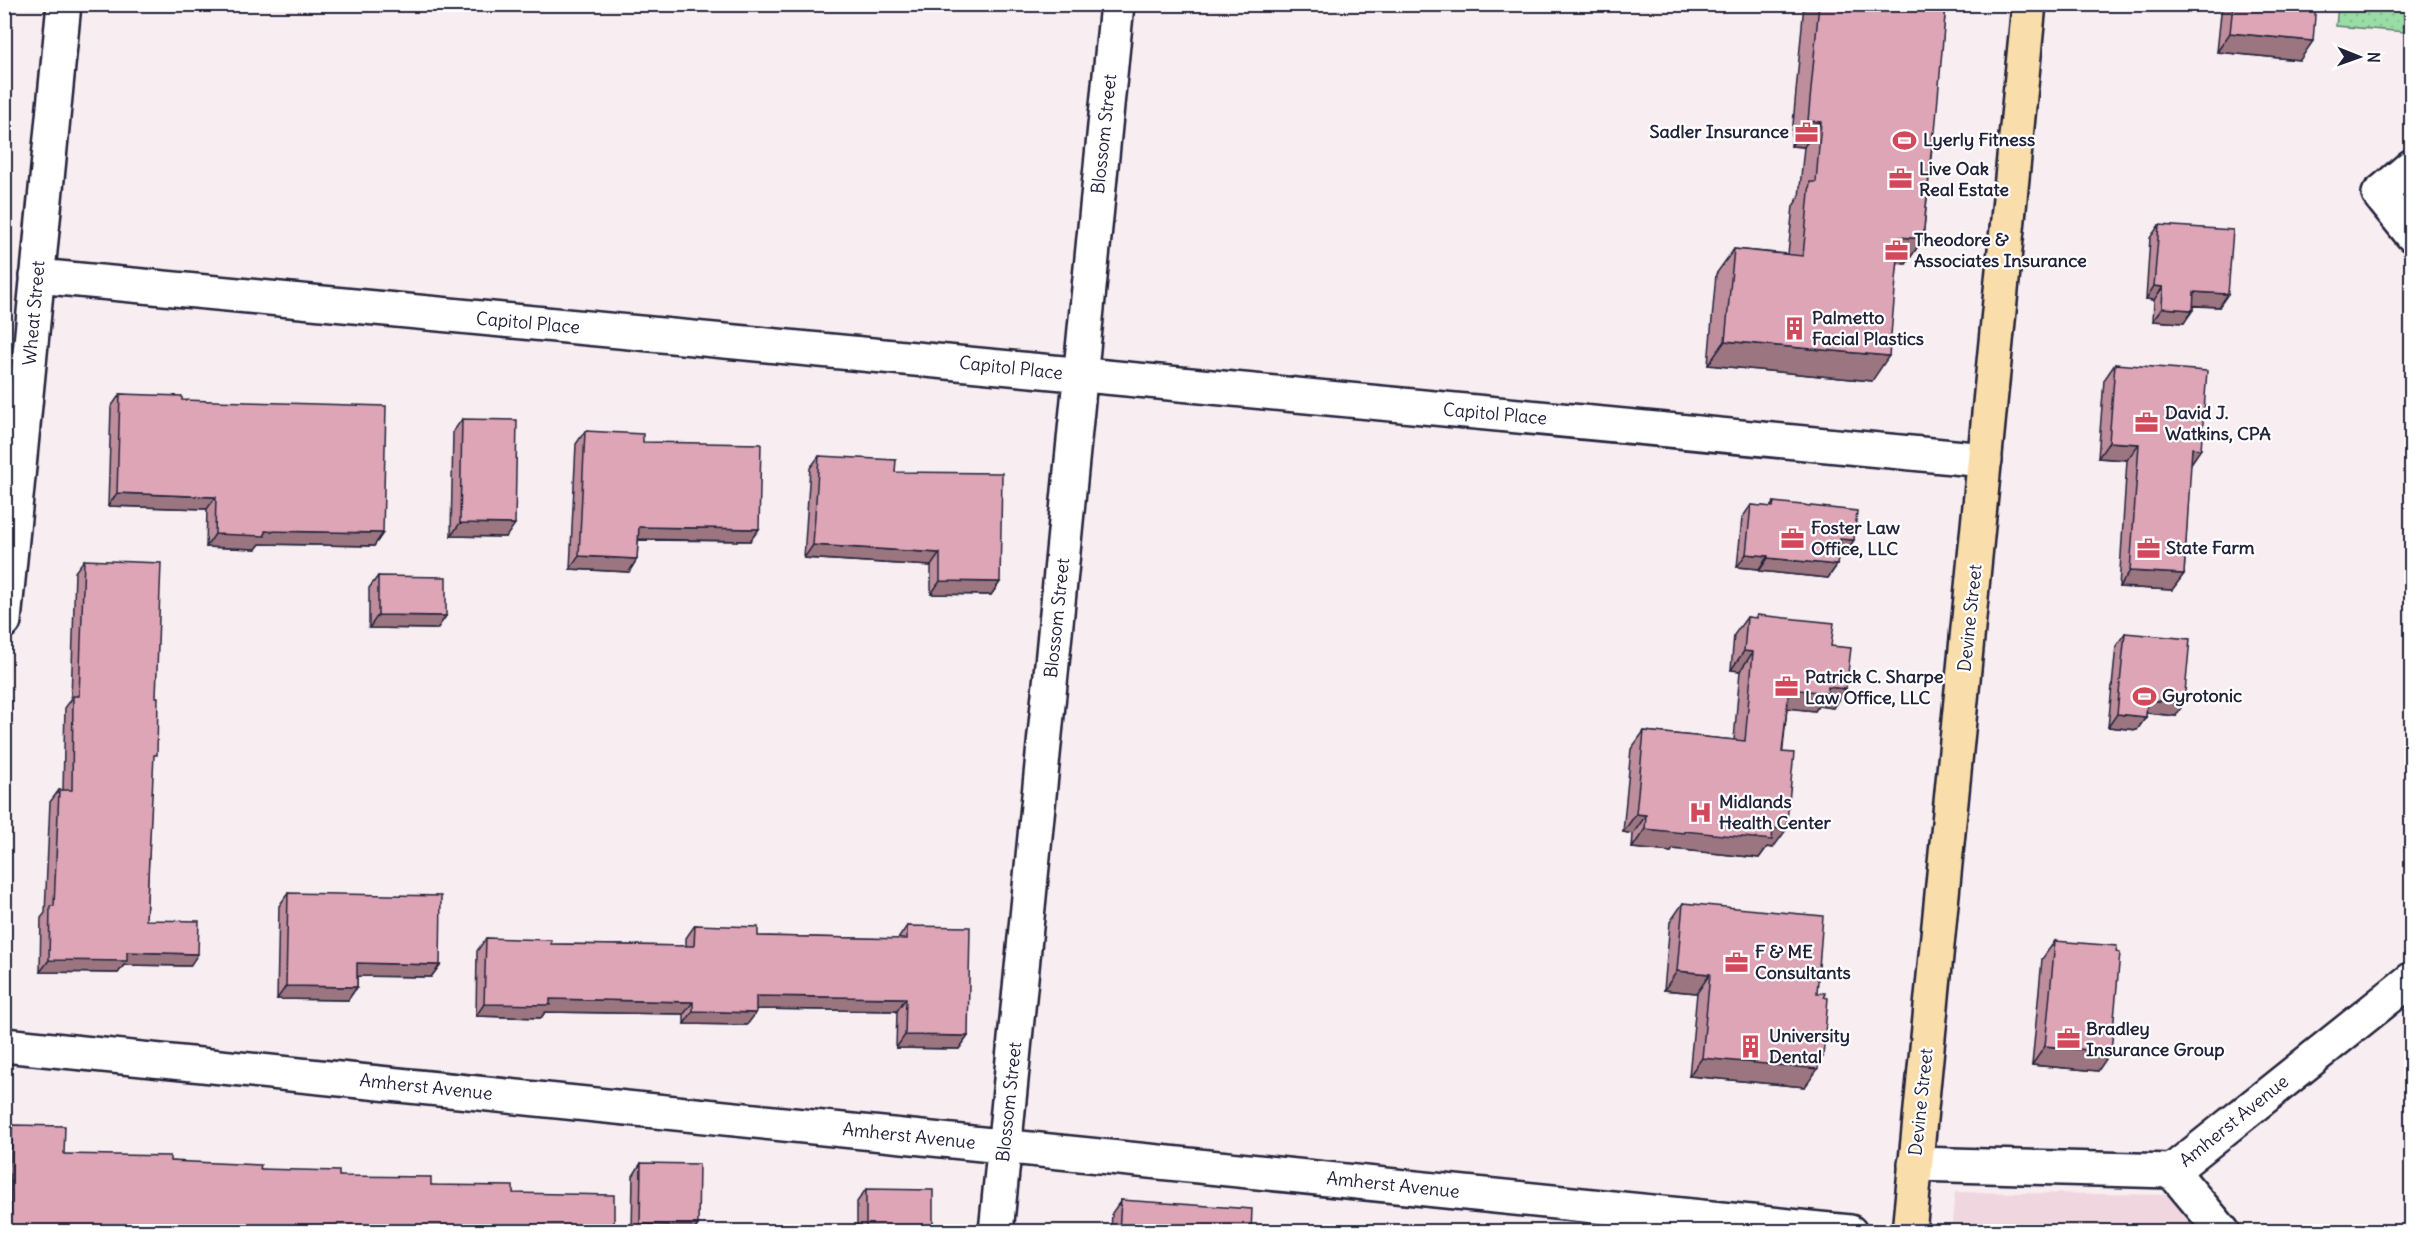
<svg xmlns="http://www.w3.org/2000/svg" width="2416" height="1236" font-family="Delius,sans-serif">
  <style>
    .built { fill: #f0d7df }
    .grass { fill: url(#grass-dots); stroke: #5e7f70; stroke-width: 1.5 }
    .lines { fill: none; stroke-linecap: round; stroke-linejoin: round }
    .minor-casing { stroke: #22223b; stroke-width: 38 }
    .major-casing { stroke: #22223b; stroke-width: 38 }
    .minor { stroke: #fff; stroke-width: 33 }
    .major { stroke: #f9deab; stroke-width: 33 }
    .wall { fill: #be8e9d; stroke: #22223b; stroke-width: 1.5 }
    .shaded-wall { fill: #9b747f; stroke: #22223b; stroke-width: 1.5 }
    .building { fill: #dda5b6; stroke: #22223b; stroke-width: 1.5 }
    .labels { text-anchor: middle; stroke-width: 4.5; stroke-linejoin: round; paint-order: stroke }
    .poi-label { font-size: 18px; font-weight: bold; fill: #22223b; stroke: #fff; text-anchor: start }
    .street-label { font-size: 18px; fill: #22223b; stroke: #fff }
  </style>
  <defs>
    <pattern id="grass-dots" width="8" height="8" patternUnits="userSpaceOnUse" patternTransform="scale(1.5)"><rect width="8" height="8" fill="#9adca6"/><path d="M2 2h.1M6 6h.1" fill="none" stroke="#84bc90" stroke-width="1.8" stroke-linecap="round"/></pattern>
  </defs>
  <rect width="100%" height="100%" fill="#f8edf0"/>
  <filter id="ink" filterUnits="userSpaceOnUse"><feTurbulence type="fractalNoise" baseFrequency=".0167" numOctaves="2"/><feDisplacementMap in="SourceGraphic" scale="12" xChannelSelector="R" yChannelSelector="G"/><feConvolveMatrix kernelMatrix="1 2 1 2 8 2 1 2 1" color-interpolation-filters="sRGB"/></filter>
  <g filter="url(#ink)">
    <path class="built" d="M1955,1192l220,3 30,37h-254z"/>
    <path class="grass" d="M2338,5h73v23l-5,4 -70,-6z"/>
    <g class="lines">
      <defs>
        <path id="minor" d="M2412,166l-33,28 33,41
          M37,276l1948,184
          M4,621l60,-617
          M4,1045l1846,187
          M1915,1164l257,7 240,-192
          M2172,1171l51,61
          M996,1232l121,-1228"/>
        <path id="major" d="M1909,1232l120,-1228"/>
      </defs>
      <use href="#minor" class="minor-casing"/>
      <use href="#major" class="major-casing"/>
      <use href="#minor" class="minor"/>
      <use href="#major" class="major"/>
    </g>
    <path class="wall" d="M1804,4h142l-23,235 -17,25 -8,-1 -26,118 -164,-16 8,-91 18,-25 54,5 5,-48 6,-9 5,-50 -13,-1z
      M2222,4h94l-16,56 -83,-8z
      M2159,225l60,82 -26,-1 -9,17 -31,-2 1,-21 -8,-1 4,-61z
      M2115,364l75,100 -6,110 -12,16 -53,-3 8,-127 -29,-2 6,-78z
      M120,394l62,6 201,133 -9,13 -114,-2 -4,5 -50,-2 1,-38 -99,-3 3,-99z
      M462,419l44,118 -55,-1 2,-104z
      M585,431l58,11 116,87 -9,12 -112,-1 -1,19 -8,13 -59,-3 6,-125z
      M819,456l76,16 105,110 -9,13 -60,-1v-28l-127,-8 6,-90z
      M1774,502l80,38 -9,13h-7l-1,12 -9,13 -69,-7v-2l-22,-2 5,-49 9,-13 19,2z
      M84,560l69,200 -7,160 44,46 -66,-1 -6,8 -78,-1 1,-54 4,-5 5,-111 9,-12h4l2,-82 6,-8 4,-128z
      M378,576l68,40 -9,13 -68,-1v-40z
      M1757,615l74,31 2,62 -15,-2 -3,5 -28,-3 -14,140 -6,-1 -8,11 -86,-9 -2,3 -39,-4 1,-14 -10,-2 8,-83 13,-18 90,9 6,-69 -9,-1 3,-35 13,-18 8,1z
      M2125,633l51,83 -30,-3v4l-9,13 -29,-3 8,-81z
      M288,893l152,72 -9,12 -74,-1v11l-9,13 -71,-1 2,-93z
      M1683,903l134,90 -12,94 -116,-11 8,-83 -33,-3 6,-68z
      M695,925l63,11 140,3 9,-13 61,110 -9,13 -63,-1 1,-37 -141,-2 -9,16 -63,-1v-10l-139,-2 -4,6 -65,-2 1,-65 9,-13 65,6 135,2v-8z
      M2055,941l43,130 -66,-6 10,-106z
      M12,1125l52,29 106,7 169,15 174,17 101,39h-610v-97z
      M641,1163l57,62 -5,7h-61l1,-56z
      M866,1189l67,43h-76v-30z
      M1121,1200l130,32h-140l1,-19z"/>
    <path class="shaded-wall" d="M2230,33l83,8 -13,19 -83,-8z
      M1808,121l13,1 -17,25 -13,-1z
      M1900,237l23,2 -17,25 -23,-2z
      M2154,286l9,1 -9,13 -8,-1z
      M2194,292l34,2 -9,13 -34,-2z
      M2162,308l31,2 -9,13 -31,-2z
      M1725,341l164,15 -17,25 -164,-16z
      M2109,442l30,2 -12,16 -29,-2z
      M2192,448l9,1 -11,16z
      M117,493l99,4 -9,12 -99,-3z
      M460,523l55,1 -9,13 -55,-1z
      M639,527l120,2 -9,12 -120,-2z
      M265,531l118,2 -9,13 -114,-2 -4,5 -50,-2 9,-13z
      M1840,539l14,1 -9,13 -14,-1z
      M813,545l127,8 -9,13 -127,-8z
      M1746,554l22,2 -9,13 -22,-2z
      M579,556l58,3 -8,13 -59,-3z
      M1768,558l69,7 -9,13 -69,-7z
      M2130,571l54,3 -12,16 -53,-3z
      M940,581l60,1 -9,13 -60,-1z
      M378,615l68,1 -9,13 -68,-1z
      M1744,651l9,1 -13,19 -9,-1z
      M1828,687l18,2 -13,19 -15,-2 -3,5 -39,-4 13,-18z
      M2147,700l37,3 -8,13 -38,-4z
      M2117,714l29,3 -9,13 -29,-3z
      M1636,814l10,1 -13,19 -10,-2z
      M1773,828l13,2 -13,18 -6,-1 -8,11 -86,-9 -2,3 -39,-4 13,-19 39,2z
      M127,952l71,2 -8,12 -66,-1 -6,8 -78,-1 9,-12z
      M357,963l83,2 -9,12 -83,-1z
      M1677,971l33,3 -13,19 -33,-3z
      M286,986l71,1 -9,13 -71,-1z
      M756,996l150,2 -9,13 -150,-2z
      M550,999l143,3 -9,12 -139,-2 -4,6 -65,-2 8,-12z
      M693,1011l63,2 -9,12 -63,-1z
      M905,1035l63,1 -9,13 -63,-1z
      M2045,1046l66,6 -13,19 -66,-6z
      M1818,1056l5,1 -8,11 3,1 -13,18 -116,-11 13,-18z
      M640,1224l58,1 -5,7h-58z
      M10,1230l98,2h-99z"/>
    <path class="building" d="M1819,4h127l-11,128h-2l-10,107 -23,-2 -11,119 -164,-15 9,-92 69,7 7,-74h6l5,-60 -13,-1z
      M2233,4h83l-3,37 -83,-8z
      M2159,225l74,5 -5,64 -34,-2 -1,18 -31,-2 1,-21 -9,-1z
      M2115,364l92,7 -6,78 -9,-1 -8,126 -54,-3 9,-127 -30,-2z
      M120,394l62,2v4l204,6 -3,127 -118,-2v5l-50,-2 1,-37 -99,-4z
      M462,419l55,1 -2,104 -55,-1z
      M585,431l58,3v8l118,2 -2,85 -120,-2 -2,32 -58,-3z
      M819,456l77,4 -1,12 107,1 -2,109 -60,-1v-28l-127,-8z
      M1774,502l83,9 -3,29 -14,-1 -3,26 -69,-7v-2l-22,-2 5,-49 22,2z
      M84,560l77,3 -5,134h2l-1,58h-3l-8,165 53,1 -1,33 -71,-2v9l-78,-1 1,-54h4l5,-116h13l1,-94h6z
      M378,576l68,1v39l-68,-1z
      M1757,615l77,8 -3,23 20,2 -5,41 -18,-2v6l-39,-4 -7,63 12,1 -8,77 -13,-2 -1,12 -88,-9v2l-39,-4 1,-14 -10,-1 8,-83 101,10 8,-89 -9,-1 3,-34 10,1z
      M2125,633l65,6 -6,64 -37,-3 -1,17 -29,-3z
      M288,893l153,3 -1,69 -83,-2v24l-71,-1z
      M1683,903l140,13 -6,77h8l-1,4 4,1 -5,59 -5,-1v13l-116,-11 8,-84 -33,-3z
      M695,925l63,2v9l149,3v-13l63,1 -2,109 -63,-1 1,-37 -150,-2v17l-63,-2v-9l-143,-3v6l-66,-1 2,-66 65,2v4l143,2z
      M2055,941l62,5 -1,6 4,1 -9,99 -66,-6z
      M12,1125l53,1 -1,28 106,2v5l91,4 -1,4 79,2v5l92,1v8l82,1v7l101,2v37h-506l-98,-2z
      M641,1163l58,1 -1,61 -58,-1z
      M866,1189l67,1v42h-67z
      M1121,1200l131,9 -1,23h-132z"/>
  </g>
  <defs>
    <symbol id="office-bare" viewBox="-9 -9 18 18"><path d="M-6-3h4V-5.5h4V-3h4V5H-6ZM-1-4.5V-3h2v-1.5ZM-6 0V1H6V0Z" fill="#d1495b" stroke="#fff" stroke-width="2.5" paint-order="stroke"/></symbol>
    <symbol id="stadium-bare" viewBox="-9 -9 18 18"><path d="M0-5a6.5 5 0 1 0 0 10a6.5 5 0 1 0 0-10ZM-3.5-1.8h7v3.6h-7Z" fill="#d1495b" stroke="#fff" stroke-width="2.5" paint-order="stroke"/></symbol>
    <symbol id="building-bare" viewBox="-9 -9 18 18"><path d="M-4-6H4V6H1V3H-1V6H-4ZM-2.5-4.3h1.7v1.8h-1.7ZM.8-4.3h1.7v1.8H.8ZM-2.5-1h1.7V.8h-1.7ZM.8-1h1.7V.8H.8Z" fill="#d1495b" stroke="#fff" stroke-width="2.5" paint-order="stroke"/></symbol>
    <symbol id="hospital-bare" viewBox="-9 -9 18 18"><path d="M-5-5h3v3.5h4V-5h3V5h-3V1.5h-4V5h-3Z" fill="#d1495b" stroke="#fff" stroke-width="2.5" paint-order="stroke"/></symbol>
  </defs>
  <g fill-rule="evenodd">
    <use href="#office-bare" x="1790" y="116" width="33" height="33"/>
    <use href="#stadium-bare" x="1888" y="124" width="33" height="33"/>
    <use href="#office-bare" x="1884" y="162" width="33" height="33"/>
    <use href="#office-bare" x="1880" y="234" width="33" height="33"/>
    <use href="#building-bare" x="1778" y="312" width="33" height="33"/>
    <use href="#office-bare" x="2130" y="406" width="33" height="33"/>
    <use href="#office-bare" x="1776" y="522" width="33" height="33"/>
    <use href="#office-bare" x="2132" y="532" width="33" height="33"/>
    <use href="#office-bare" x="1770" y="670" width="33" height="33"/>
    <use href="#stadium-bare" x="2128" y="680" width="33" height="33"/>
    <use href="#hospital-bare" x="1684" y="796" width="33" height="33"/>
    <use href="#office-bare" x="1720" y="946" width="33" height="33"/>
    <use href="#office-bare" x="2052" y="1022" width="33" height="33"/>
    <use href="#building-bare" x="1734" y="1030" width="33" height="33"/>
  </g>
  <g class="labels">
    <g class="poi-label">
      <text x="1789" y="138" text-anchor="end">Sadler Insurance</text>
      <text x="1923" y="146">Lyerly Fitness</text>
      <text x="1919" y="175">Live Oak<tspan x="1919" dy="21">Real Estate</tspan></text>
      <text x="1914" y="246">Theodore &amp;<tspan x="1914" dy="21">Associates Insurance</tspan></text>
      <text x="1812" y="324">Palmetto<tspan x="1812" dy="21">Facial Plastics</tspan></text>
      <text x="2165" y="419">David J.<tspan x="2165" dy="21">Watkins, CPA</tspan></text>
      <text x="1811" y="534">Foster Law<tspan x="1811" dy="21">Office, LLC</tspan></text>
      <text x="2166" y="554">State Farm</text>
      <text x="1805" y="683">Patrick C. Sharpe<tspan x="1805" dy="21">Law Office, LLC</tspan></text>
      <text x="2162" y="702">Gyrotonic</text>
      <text x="1719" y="808">Midlands<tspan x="1719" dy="21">Health Center</tspan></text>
      <text x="1755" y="958">F &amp; ME<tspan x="1755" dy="21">Consultants</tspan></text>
      <text x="2086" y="1035">Bradley<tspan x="2086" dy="21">Insurance Group</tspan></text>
      <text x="1769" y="1042">University<tspan x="1769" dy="21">Dental</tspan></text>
    </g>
    <g class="street-label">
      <text transform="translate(1104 134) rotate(-84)" y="6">Blossom Street</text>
      <text transform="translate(34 313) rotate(-85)" y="6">Wheat Street</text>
      <text transform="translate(528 323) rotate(5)" y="6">Capitol Place</text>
      <text transform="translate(1011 368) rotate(6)" y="6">Capitol Place</text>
      <text transform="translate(1495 414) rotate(5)" y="6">Capitol Place</text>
      <text transform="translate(1057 618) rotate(-84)" y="6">Blossom Street</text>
      <text transform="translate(1970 618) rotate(-84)" y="6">Devine Street</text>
      <text transform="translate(426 1087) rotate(6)" y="6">Amherst Avenue</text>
      <text transform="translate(1009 1102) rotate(-84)" y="6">Blossom Street</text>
      <text transform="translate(1921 1102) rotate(-84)" y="6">Devine Street</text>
      <text transform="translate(2234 1121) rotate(-39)" y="6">Amherst Avenue</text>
      <text transform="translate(909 1136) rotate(6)" y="6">Amherst Avenue</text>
      <text transform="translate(1393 1185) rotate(6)" y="6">Amherst Avenue</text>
    </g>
  </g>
  <rect width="2416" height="1236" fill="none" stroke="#fff" stroke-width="24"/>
  <rect x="12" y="12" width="2392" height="1212" fill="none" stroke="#22223b" stroke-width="2" filter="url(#ink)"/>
  <g transform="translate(2359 57) rotate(91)" stroke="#ffffff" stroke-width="4.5" paint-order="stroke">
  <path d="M0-4.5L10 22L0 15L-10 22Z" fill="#22223b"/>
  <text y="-9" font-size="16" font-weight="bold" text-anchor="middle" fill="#22223b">N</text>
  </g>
</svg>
